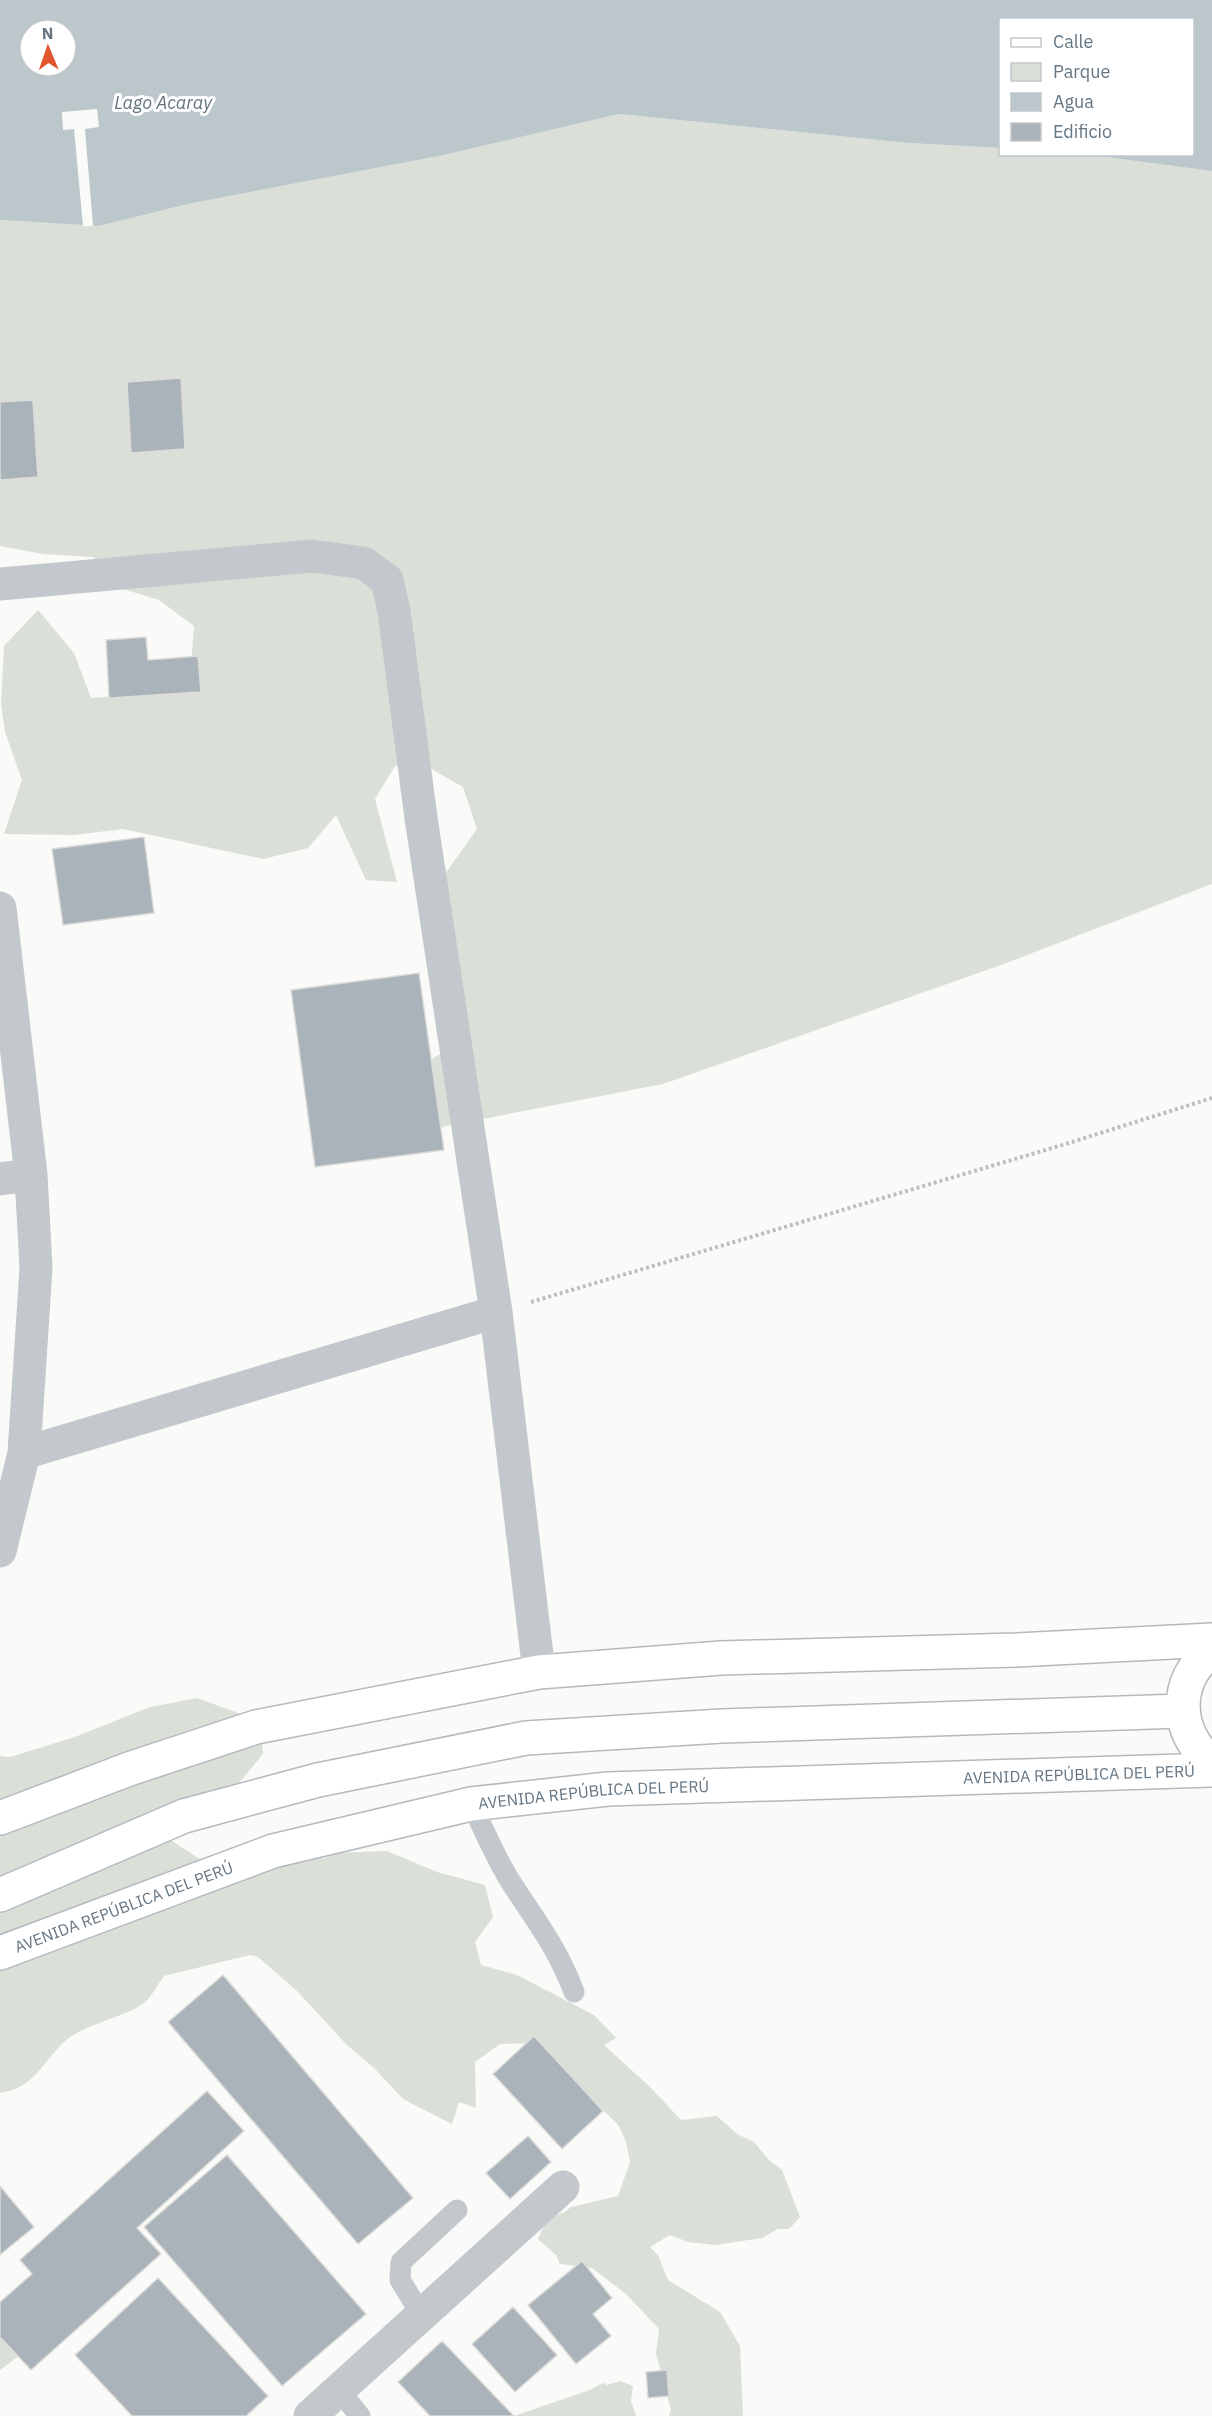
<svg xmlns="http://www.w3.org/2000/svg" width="1212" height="2416" font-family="'IBM Plex Sans',sans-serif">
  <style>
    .green { fill: #dadfd7 }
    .water { fill: #bbc7cb; fill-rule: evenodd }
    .pier { fill: #fafaf8 }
    .building { fill: #aab3b9; stroke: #dcdcda; stroke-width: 1.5 }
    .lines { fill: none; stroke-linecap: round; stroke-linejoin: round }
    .secondary-casing { stroke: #b3babf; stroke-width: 36 }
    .highway-casing { stroke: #b4b9bd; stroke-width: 36 }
    .path { stroke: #bbbfc2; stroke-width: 4; stroke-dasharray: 3 3; stroke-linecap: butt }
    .lane { stroke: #c3c8cc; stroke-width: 21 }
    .street { stroke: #c3c8cc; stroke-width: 33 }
    .secondary { stroke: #fff; stroke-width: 33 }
    .highway { stroke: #fff; stroke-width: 33 }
    .labels { text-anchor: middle; stroke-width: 6; stroke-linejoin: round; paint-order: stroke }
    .street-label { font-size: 16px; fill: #657683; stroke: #fff }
    .water-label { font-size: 18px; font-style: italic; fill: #60757c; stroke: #fff }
  </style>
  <rect width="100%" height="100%" fill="#fafaf8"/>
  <path class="green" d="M619,114l289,29 92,5v6l90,1 122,16v713l-211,81 -338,119 -247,48 2,-63 20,-14 34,-5 -32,-169 37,-52 -14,-42 -42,-24 -26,3 -20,33 22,83 -31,-2 -30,-65 -28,33 -45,11 -140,-30 -49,6 -70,-1 18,-54 -17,-48 -4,-28 3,-58 34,-36 36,43 17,45 98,-8 5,-64 -35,-26 -46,-14 -19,-29 -51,-3 -43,-8v-326l99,6 89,-22 256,-49z
    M197,1698l63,23 3,33 -28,34 -72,47 35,23 33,10 94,-10 9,-5 53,-2 50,21 48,13 8,32 -18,25 6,23 36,10 77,40 22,23 -12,7 45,41 32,34 36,-4 20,18 17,8 15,18 13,10 18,47 -11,12h-11l-16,9 -47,7 -27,-3 -18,-7 -20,12 8,8 10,25 52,32 20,34 3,70h-74l2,-6 -15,-57 3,-24 -33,-35 -34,-26 -32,-4 -4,-9 -18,-16 9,-21 18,-6 6,-5 47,-11 12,-34 -4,-20 -7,-16 -32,-33 -31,-18 -23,-32 -33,1 -25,18 1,46 -17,-6 -7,22 -49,-25 -29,-31 -27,-23 -50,-54 -39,-34 -8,-2 -86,21c-6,8 -12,20 -19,26 -19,16 -62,21 -82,41 -22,21 -29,45 -63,50v-337l10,1 65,-20 75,-30z
    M0,2318l20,37 -20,15z
    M620,2381l13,5 -2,15 5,15h-122l76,-26 13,-7 4,2z"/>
  <path class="water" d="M0,0h1212v171l-122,-16 102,-1v-134h-192v128l-92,-5 -289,-29 -175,41 -256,49 -89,22 -99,-6zM30,30h36v36h-36z"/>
  <path class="pier" d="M97,109l2,18 -14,2 8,97h-10l-9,-97 -11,1 -1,-18z"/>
  <path class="building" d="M181,378l4,71 -54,4 -4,-71z
    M33,400l5,77 -38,3v-78z
    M146,637l2,23 50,-4 3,36 -92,6 -3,-58z
    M144,837l10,76 -91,12 -11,-76z
    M419,973l25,177 -129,17 -24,-177z
    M223,1975l190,223 -55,46 -190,-222z
    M534,2036l69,75 -41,38 -69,-75z
    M207,2091l37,40 -107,97 24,26 -130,116 -31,-33v-35l32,-28 -12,-14z
    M528,2136l23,26 -41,37 -24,-26z
    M227,2155l139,159 -84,72 -138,-159z
    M0,2186l34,41 -34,28z
    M582,2261l30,37 -19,16 18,22 -35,28 -48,-59z
    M158,2278l110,118 -22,20h-114l-57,-61z
    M513,2307l44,48 -42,37 -43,-48z
    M442,2341l72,75h-84l-32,-34z
    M667,2370l2,26 -21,2 -2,-26z"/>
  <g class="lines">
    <defs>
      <path id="secondary" d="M0,1895l184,-79 134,-36 208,-42 196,-12 460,-15"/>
      <g id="highway">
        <path d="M1212,1651c-39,27 -38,83 0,111"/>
        <path d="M0,1818l129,-49 127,-42 283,-55 182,-14 295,-8 196,-10"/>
        <path id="s1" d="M0,1953l273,-102 198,-47 137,-15 604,-19"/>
      </g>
    </defs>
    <use href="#secondary" class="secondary-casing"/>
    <use href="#highway" class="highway-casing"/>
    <path class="path" d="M531,1302l528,-156 153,-48"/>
    <path class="lane" d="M471,1804c14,27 26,58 43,83 24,37 44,62 60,105
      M421,2314l-21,-34 1,-18 56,-52
      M339,2390l21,26"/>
    <path class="street" d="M0,584l312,-28 52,7 23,17 7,31 27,207 75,494 43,360
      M0,908l31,267 5,93 -12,185 -24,98
      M0,1179l31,-4
      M24,1453l472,-141
      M310,2416l253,-229"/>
    <use href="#secondary" class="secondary"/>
    <use href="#highway" class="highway"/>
  </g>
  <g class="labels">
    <g class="street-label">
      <text dy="6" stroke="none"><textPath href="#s1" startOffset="1104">AVENIDA REPÚBLICA DEL PERÚ</textPath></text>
      <text dy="6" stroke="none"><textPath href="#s1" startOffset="618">AVENIDA REPÚBLICA DEL PERÚ</textPath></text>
      <text dy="6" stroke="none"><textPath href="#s1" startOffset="132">AVENIDA REPÚBLICA DEL PERÚ</textPath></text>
    </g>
    <g class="water-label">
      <text x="163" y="109">Lago Acaray</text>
    </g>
  </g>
  <rect x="999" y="18" width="195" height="138" fill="#ffffff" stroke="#c1c8cd" stroke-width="1.5"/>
  <rect x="1011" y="38" width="30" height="9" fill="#ffffff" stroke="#c1c8cd" stroke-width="1.5"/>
  <text x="1053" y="48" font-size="18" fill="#657683">Calle</text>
  <rect x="1011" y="63" width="30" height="18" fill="#dadfd7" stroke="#c1c8cd" stroke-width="1.5"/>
  <text x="1053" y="78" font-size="18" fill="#657683">Parque</text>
  <rect x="1011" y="93" width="30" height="18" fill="#bbc7cb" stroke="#c1c8cd" stroke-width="1.5"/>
  <text x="1053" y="108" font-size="18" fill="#657683">Agua</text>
  <rect x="1011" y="123" width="30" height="18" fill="#aab3b9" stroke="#c1c8cd" stroke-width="1.5"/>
  <text x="1053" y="138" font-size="18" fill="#657683">Edificio</text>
  <g transform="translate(48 48) rotate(358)"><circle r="28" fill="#ffffff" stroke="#c1c8cd" stroke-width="1.5"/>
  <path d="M0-4.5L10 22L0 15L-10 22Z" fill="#e4572e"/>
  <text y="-9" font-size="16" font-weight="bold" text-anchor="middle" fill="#657683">N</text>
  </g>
</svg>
